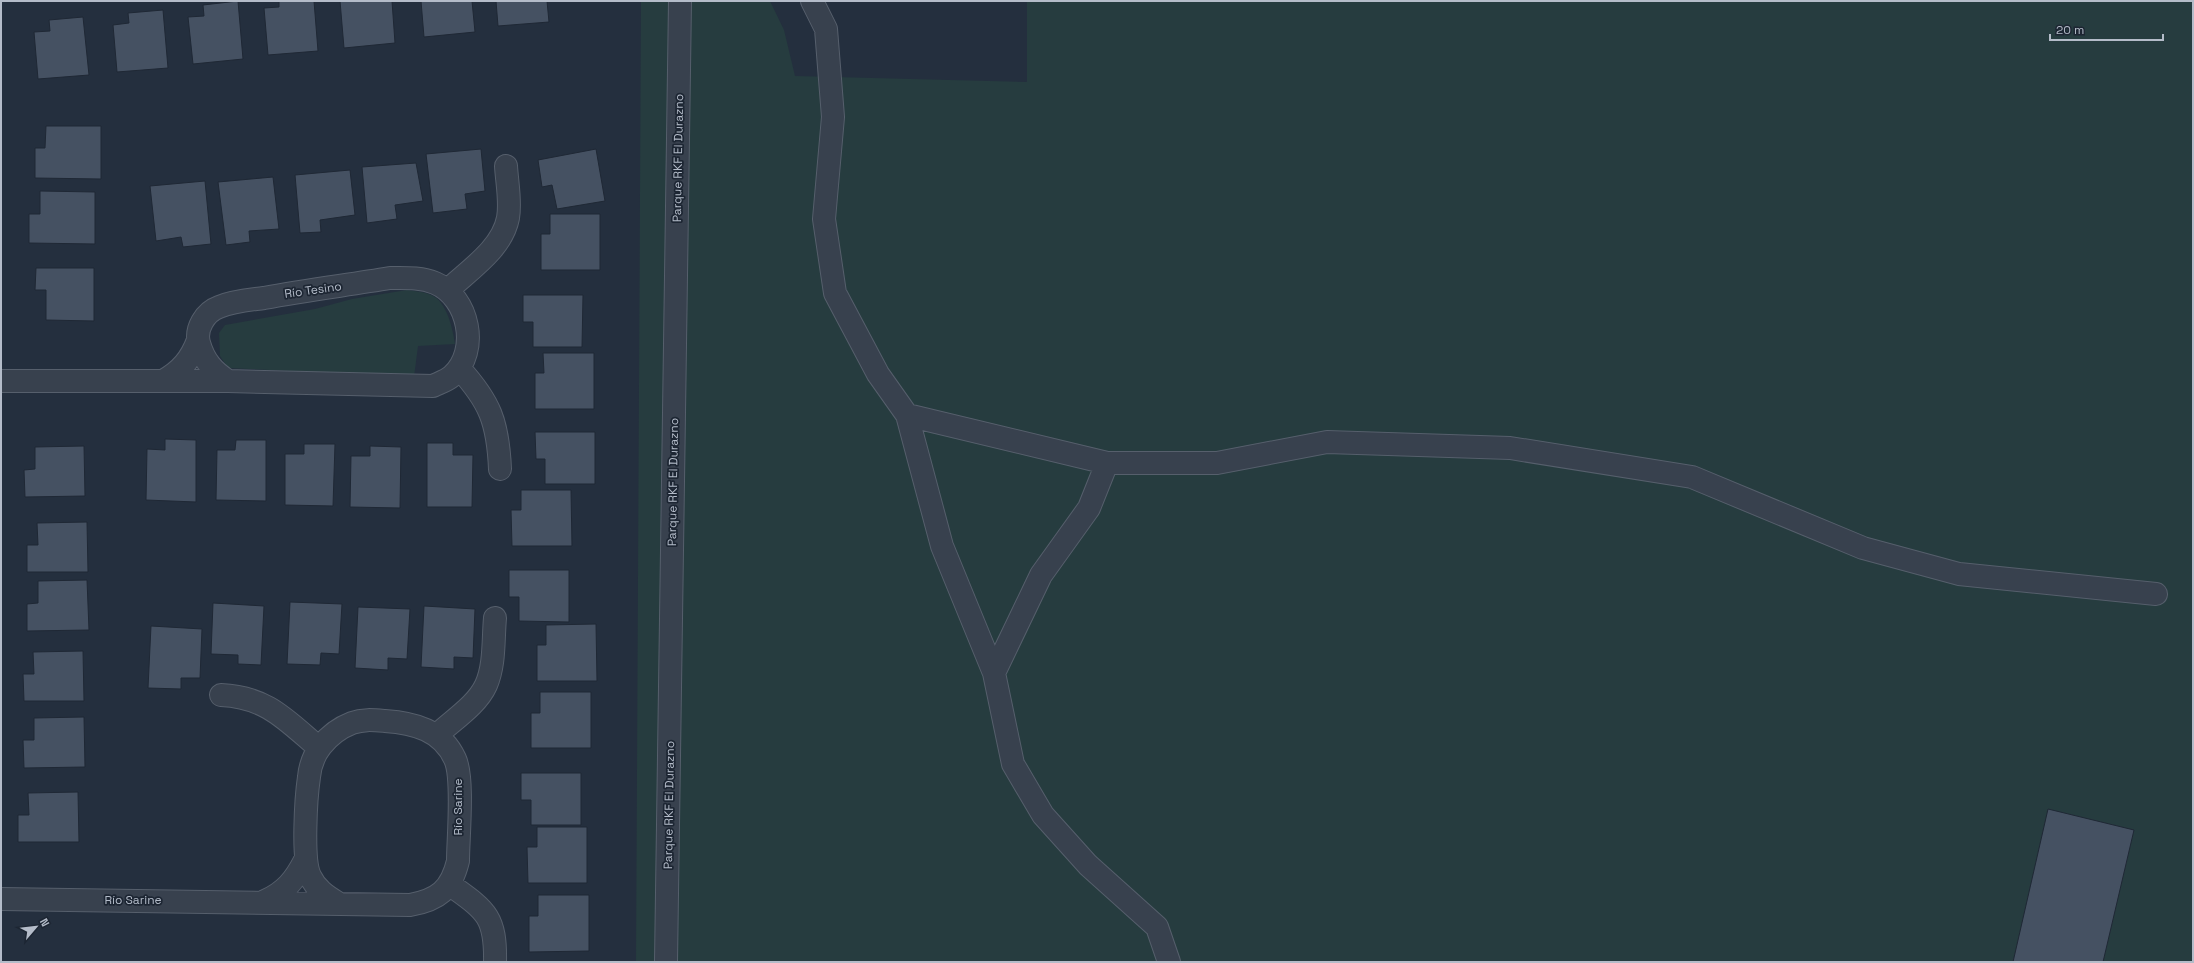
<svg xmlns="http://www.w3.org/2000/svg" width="2194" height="963" font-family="'Space Grotesk',sans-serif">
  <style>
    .grass { fill: #263c3f }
    .building { fill: #455162; stroke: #1f2835 }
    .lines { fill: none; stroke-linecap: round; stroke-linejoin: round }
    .minor-casing { stroke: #565f6c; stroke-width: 24 }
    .minor { stroke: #38414e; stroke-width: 22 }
    .labels { text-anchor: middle; stroke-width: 3.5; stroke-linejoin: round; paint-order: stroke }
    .street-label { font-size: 12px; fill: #b4bcc9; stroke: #1d2633 }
  </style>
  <rect width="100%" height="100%" fill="#242f3e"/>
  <path class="grass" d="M641,1h129l14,29 11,46 232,6v-81h1166v961h-1557z
    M407,290c7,1 17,2 24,5 16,6 22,35 24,49l-37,2 -4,31 -186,-9 -8,-12 -1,-23 6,-8 90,-16 37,-10z"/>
  <path class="building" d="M238,1l5,58 -50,5 -5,-47 16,-1 -1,-11z
    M279,1h35l4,50 -50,4 -4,-47 15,-1z
    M340,1h52l3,42 -51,5z
    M421,1h51l3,31 -51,5z
    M496,1h51l2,21 -51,4z
    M163,10l5,58 -51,4 -4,-47 16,-2 -1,-10z
    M83,17l6,58 -51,4 -4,-47 16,-1 -1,-11z
    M46,126h55v53l-66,-1v-30h10z
    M481,149l4,42 -20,3 2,15 -34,4 -7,-59z
    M596,149l9,52 -48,8 -5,-24 -10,2 -4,-27z
    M416,163l7,38 -28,4 2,14 -30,4 -5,-56z
    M350,170l5,45 -35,5 1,12 -21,1 -5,-58z
    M273,177l6,52 -30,2 1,11 -24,3 -8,-63z
    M205,181l6,63 -28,3 -2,-10 -25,4 -6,-55z
    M40,191l55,1v52l-66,-1v-29h11z
    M550,214h50v56h-59v-36h9z
    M36,268h58v53l-48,-1v-30h-11z
    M523,295h60l-1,52h-49v-25h-10z
    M543,353h51v56h-59v-36h9z
    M535,432h60v52h-50v-25h-9z
    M165,439l31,1v62l-50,-2 1,-51 18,1z
    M236,440h30v61l-50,-1 1,-50h18z
    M427,443h26v12h20l-1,52h-45z
    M304,444h31l-2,62 -48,-1v-51h19z
    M84,446l1,50 -60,1 -1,-27 11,-1v-22z
    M370,446l31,1 -1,61 -50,-1 1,-51h19z
    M521,490h50l1,56h-60l-1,-36h10z
    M87,522l1,50h-61v-27h11l-1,-22z
    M509,570h60v52l-50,-1v-24h-10z
    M87,580l2,50 -62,1v-27l11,-1v-22z
    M290,602l52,2 -3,50 -18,-1 -1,12 -33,-1z
    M213,603l51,3 -3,59 -23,-1v-9l-27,-1z
    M424,606l51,3 -2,49 -19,-1v12l-33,-2z
    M358,607l52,2 -3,50 -19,-1v12l-33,-2z
    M596,624l1,57h-60v-36h9v-20z
    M151,626l51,3 -2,49h-19v11l-33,-1z
    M83,651l1,50h-60l-1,-27h11l-1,-22z
    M540,692h51v56h-60v-35h9z
    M84,717l1,50 -61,1 -1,-28h11v-22z
    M521,773h60v52h-50v-25h-10z
    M78,792l1,50h-61v-27h11l-1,-22z
    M2048,809l86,21 -31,132h-90z
    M537,827h50v56h-59l-1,-36h10z
    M538,895h51v56l-60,1v-36h9z"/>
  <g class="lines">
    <defs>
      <path id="minor" d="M812,1l14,28 7,88 -9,102 11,74 43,81 29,41 35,131 52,127 19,91 30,51 45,50 69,62 12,35
        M448,290c21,-20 54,-41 60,-72 3,-16 -1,-35 -2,-52
        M459,368c31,34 39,54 41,101
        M1,381h227l205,5c6,-3 13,-5 19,-10 28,-25 17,-79 -17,-93 -14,-6 -30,-5 -45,-5 -42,7 -84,12 -126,20 -15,2 -31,3 -45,9 -14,5 -24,22 -20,36 5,18 14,28 29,38
        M163,381c18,-10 28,-22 35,-41
        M907,415l200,48h110l110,-21 183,6 182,29 171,71 96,26 197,20
        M994,673l47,-98 48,-67 18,-45
        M221,695c46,2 65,25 98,53
        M437,735c16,-15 40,-30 49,-50 9,-20 7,-46 9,-67
        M449,884c36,26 47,31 46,78
        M1,899l409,6c28,-5 41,-15 48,-44 0,-23 6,-83 -3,-102 -13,-29 -41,-36 -70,-38 -12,-1 -22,-2 -33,2 -13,5 -23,13 -31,23 -7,9 -11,20 -12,31 -3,20 -7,83 1,99 6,13 16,20 28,27
        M265,901c20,-9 30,-21 40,-41
        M666,962l14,-961"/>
    </defs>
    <use href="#minor" class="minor-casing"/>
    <use href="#minor" class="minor"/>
  </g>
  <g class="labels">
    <g class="street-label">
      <text transform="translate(678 158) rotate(-89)" y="4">Parque RKF El Durazno</text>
      <text transform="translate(313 290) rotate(-8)" y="4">Río Tesino</text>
      <text transform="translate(673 482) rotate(-89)" y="4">Parque RKF El Durazno</text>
      <text transform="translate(669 805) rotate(-89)" y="4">Parque RKF El Durazno</text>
      <text transform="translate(458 807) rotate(-90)" y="4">Río Sarine</text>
      <text x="133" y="904">Río Sarine</text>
    </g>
  </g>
  <rect width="2194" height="963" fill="none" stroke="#b4bcc9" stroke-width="4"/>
  <g transform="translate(36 927) rotate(62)" stroke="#1d2633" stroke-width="3" paint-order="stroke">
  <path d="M0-3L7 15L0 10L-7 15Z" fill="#b4bcc9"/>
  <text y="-6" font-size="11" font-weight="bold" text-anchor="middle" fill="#b4bcc9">N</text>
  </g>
  <path d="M2050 34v6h113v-6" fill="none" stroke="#b4bcc9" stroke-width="2"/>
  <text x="2056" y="34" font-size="12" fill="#b4bcc9" stroke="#1d2633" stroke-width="3" paint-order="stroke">20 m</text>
</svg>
